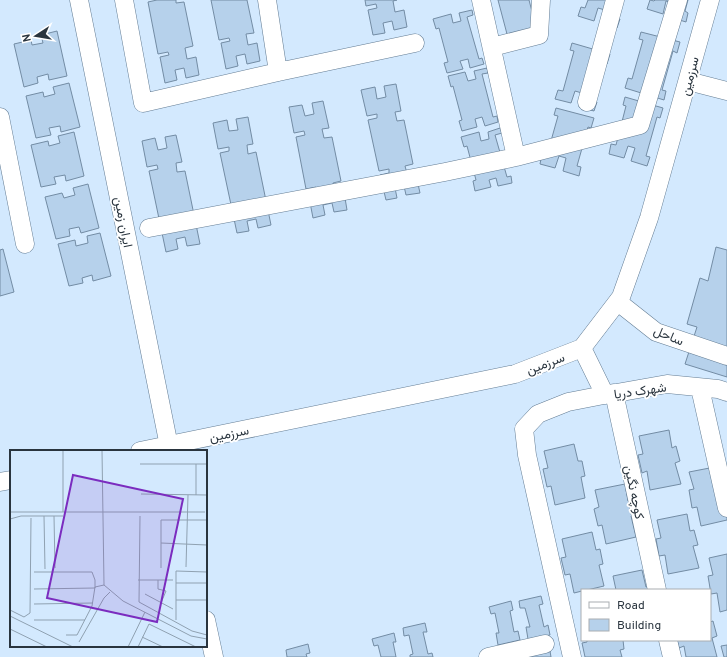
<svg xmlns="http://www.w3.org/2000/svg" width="727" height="657" font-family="Overpass,Vazirmatn,sans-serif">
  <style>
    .building { fill: #b6d1eb; stroke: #738ca4 }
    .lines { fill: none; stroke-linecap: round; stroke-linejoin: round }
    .minor-casing { stroke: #647d94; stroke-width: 19 }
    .minor { stroke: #fff; stroke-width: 18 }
    .labels { text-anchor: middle; stroke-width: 3.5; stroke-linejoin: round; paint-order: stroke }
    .street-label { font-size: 13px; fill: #29343e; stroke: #fff }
    .inset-road { fill: none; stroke: #8fa1b1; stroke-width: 1 }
    .view { fill: #7b2cbf; fill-opacity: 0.15; stroke: #7b2cbf; stroke-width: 2 }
    .inset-edge { fill: none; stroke: #29343e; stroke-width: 2 }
  </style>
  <rect width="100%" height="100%" fill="#d3e9fe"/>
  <path class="building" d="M157,0h19v3l8,-1 9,44 -8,2 2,11 9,-2 3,18 -13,3 -2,-10 -9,2 2,10 -12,3 -5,-26 9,-2 -1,-3 -10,2 -10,-52z
    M211,0h36l7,33 -8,1 2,11 9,-2 3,18 -13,3 -2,-10 -9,2 2,10 -12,3 -5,-26 9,-2 -1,-3 -10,2z
    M365,0h32l-4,1 2,11 9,-2 3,17 -13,3 -2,-9 -9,2 2,10 -12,2 -5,-25 9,-2 -1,-4 -10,2z
    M498,0h31l8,31 -30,3z
    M588,0h33l-5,18 4,1 -3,9 -16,-4 4,-14 -7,-2 -4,13 -16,-5 3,-9 4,1z
    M650,0l4,1 1,-1h33l-3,11 3,2 -2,9 -16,-5 4,-14 -8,-2 -3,13 -16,-5z
    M472,10l1,5 -6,2 12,42 3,-1 2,6 -14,4 -2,-9 -8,2 3,8 -16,4 -3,-10 4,-1 -9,-34 -3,1 -3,-10 18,-5 2,9 8,-2 -2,-8z
    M57,31l10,45 -18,4 -1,-6 -11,3 1,6 -14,4 -10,-43 17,-4 1,5 11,-2 -2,-8z
    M641,32l39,10 -3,11 -4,-2 -11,39 4,1 -2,9 -39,-12 3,-10 4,1 11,-39 -4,-1z
    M572,43l38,11 -3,10 -4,-1 -10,38 4,1 -3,9 -15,-4 3,-14 -7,-2 -4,12 -16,-4 3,-9 5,1 11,-40 -4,-1z
    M487,68l1,5 -6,1 11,43 4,-1 1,6 -13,4 -3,-9 -7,2 2,8 -15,4 -3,-10 3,-1 -9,-34 -2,1 -3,-11 17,-4 3,9 8,-2 -2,-8z
    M69,83l11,44 -19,5 -1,-6 -11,2 2,7 -15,3 -10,-42 17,-4 1,5 11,-3 -2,-7z
    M396,84l5,27 -6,1 2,9 7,-1 9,44 -8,2 3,11 8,-2 4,18 -14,2 -2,-9 -9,2 2,10 -11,2 -6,-25 9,-2v-4l-10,2 -11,-51 9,-2v-4l-10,2 -6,-26 14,-3 2,12 9,-2 -2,-11z
    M625,97l38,11 -3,10 -3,-1 -11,39 4,1 -3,9 -16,-5 4,-13 -7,-2 -4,12 -15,-4 2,-10 5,1 10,-39 -3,-1z
    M323,101l6,27 -7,1 2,9 8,-1 9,44 -8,2 2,11 9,-2 3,18 -13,2 -2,-9 -9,2 2,10 -12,3 -5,-26 9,-2 -1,-3 -10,2 -10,-52 9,-2 -1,-4 -10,2 -5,-26 13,-2 3,11 9,-2 -2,-11z
    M556,108l38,10 -3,10 -3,-1 -11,39 4,1 -2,9 -16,-5 3,-13 -7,-2 -4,12 -15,-4 2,-10 5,1 11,-39 -4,-1z
    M248,117l5,27 -6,1 1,9 8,-2 15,73 -13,3 -2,-9 -9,2 2,10 -12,2 -17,-80 9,-2v-4l-11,2 -5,-26 14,-3 2,11 9,-1 -2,-11z
    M500,128l2,5 -7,2 12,42 4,-1 1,7 -14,3 -2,-8 -7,2 2,7 -16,4 -2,-10 3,-1 -9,-34 -3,1 -3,-10 18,-5 2,9 8,-2 -1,-7z
    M74,132l10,44 -18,5 -1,-6 -11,2 2,7 -15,3 -10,-42 17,-4 1,5 11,-3 -2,-7z
    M176,135l6,27 -6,1 1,9 8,-1 15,73 -13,2 -2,-9 -9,2 2,10 -12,3 -17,-81 9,-2 -1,-4 -10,2 -5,-26 13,-3 3,12 9,-2 -2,-11z
    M88,184l11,44 -18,5 -2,-6 -10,2 1,7 -14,3 -11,-42 17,-4 2,5 11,-3 -2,-7z
    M100,233l11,43 -18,5 -1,-6 -10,3 1,5 -14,3 -11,-42 17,-4 1,6 12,-3 -1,-7z
    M716,247l11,3v127l-42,-13 12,-37 -10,-3 13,-46 8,3z
    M3,249l11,43 -14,4v-46z
    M669,430l3,18 4,-2 4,15 -5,2 6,21 -31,6 -3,-19 -5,2 -4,-18 5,-1 -4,-18z
    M574,444l4,17h4l3,15 -4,1 4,21 -30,7 -4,-19 -4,1 -4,-18 5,-1 -4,-17z
    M720,466l7,36v18l-26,6 -4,-19 -5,1 -3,-18 5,-1 -5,-17z
    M625,484l3,17 4,-1 4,15 -5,1 5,21 -30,7 -4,-19 -4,1 -4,-17 5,-2 -4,-17z
    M687,514l3,17 4,-1 4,15 -5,1 6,22 -31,6 -3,-19 -6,1 -3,-17 5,-1 -4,-18z
    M592,532l4,18 4,-1 3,15 -4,1 5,21 -17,4h-5v1l-8,2 -4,-19 -5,1 -4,-17 5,-1 -4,-18z
    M727,554v56l-7,2 -3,-19 -6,1 -3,-18 5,-1 -4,-17z
    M642,570l4,17 4,-1 1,4h-35l-3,-14z
    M541,596l2,8 -4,1 5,22 4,-2 2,10 -22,4 -2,-12h4l-5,-19h-5l-1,-7z
    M511,601l2,9 -3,1 4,21 4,-1 2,9 -22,5 -2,-12h3l-4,-20 -4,1 -2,-7z
    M713,621l4,15 -5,2 5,19h-31l-2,-11 -5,2 -2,-8h33v-18z
    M425,623l2,9h-4l5,22 4,-1 1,4h-23v-2l3,-1 -4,-19 -5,1 -1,-8z
    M394,633l2,9h-3l3,15h-15l-3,-12 -4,1 -2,-7z
    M587,640h36l1,9 -4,1 2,7h-37l-3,-14 5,-1z
    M308,644l2,9 -4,1 1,3h-20l-1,-7z
    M727,645v12h-3l-3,-11z
    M550,651l1,6h-23z"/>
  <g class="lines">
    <defs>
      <path id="minor" d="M79,0l91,451
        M124,0l19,103 135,-31 137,-29
        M267,0l11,72
        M481,0l35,157
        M492,47l47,-12 2,-35
        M688,81l39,10
        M587,102l28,-102
        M0,117l25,127
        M149,228l296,-56 71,-15 124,-32 38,-125
        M618,302l38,30 71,24
        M582,348l23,47 62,-11 51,5 9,3
        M700,388l27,120
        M140,451l375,-77 67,-26 39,-51 28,-79 61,-218
        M0,482l11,-2
        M206,620l8,37
        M668,640l4,17
        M488,657l57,-13
        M572,657l-45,-202 -3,-26 14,-15 30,-12 46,-9 43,197"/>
    </defs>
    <use href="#minor" class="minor-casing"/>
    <use href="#minor" class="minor"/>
  </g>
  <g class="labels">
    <g class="street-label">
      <text transform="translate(689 76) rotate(-75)" y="5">سرزمین</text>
      <text transform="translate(124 222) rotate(79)" y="5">ایران زمین</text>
      <text transform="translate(669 335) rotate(23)" y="5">ساحل</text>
      <text transform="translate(545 363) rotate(-21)" y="5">سرزمین</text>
      <text transform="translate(640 390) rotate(-8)" y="5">شهرک دریا</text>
      <text transform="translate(229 433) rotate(-11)" y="5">سرزمین</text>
      <text transform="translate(635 492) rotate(78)" y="5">کوچه نگین</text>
    </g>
  </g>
  <g transform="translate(10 450)">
    <rect width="197" height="197" fill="#d3e9fe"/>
    <path class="inset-road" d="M53,0v62M92,0l2,135 19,16 68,35 16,3M130,14h67M131,44l66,1M186,45v-31M0,62h195M34,66l1,53M44,66l1,52M130,66l-1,86 53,29 15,4M0,69l11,-3h42M151,93l46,2M176,117l2,-72M151,118v-48h46M24,122h58l3,8v8l-61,1M128,130h35M148,130v9l8,2 -5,12M166,133h31M135,144l28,15M166,150h31M24,154l59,-1M0,160l14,7 6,-4 1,-95M0,166l63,31M24,170h51M166,170v-49l31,1M0,179l37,18M56,185h11l15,-29 3,-19 9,-2M132,187l21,10M69,192l25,-44 6,-6M118,197l17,-35M128,197l11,-23 47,23"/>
    <path class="view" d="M63,25l110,24 -26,123 -110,-24z"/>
    <rect width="197" height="197" class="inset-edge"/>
  </g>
  <rect x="581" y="589" width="130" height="52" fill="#ffffff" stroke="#a9aeb2"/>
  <rect x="589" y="602" width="20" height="6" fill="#ffffff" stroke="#a9aeb2"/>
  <text x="617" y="609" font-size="12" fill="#29343e">Road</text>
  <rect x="589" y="619" width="20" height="12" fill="#b6d1eb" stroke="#a9aeb2"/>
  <text x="617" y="629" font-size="12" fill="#29343e">Building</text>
  <g transform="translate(36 36) rotate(258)" stroke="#ffffff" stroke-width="3" paint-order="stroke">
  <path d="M0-3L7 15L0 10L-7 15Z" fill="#29343e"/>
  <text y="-6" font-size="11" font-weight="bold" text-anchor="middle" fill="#29343e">N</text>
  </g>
</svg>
